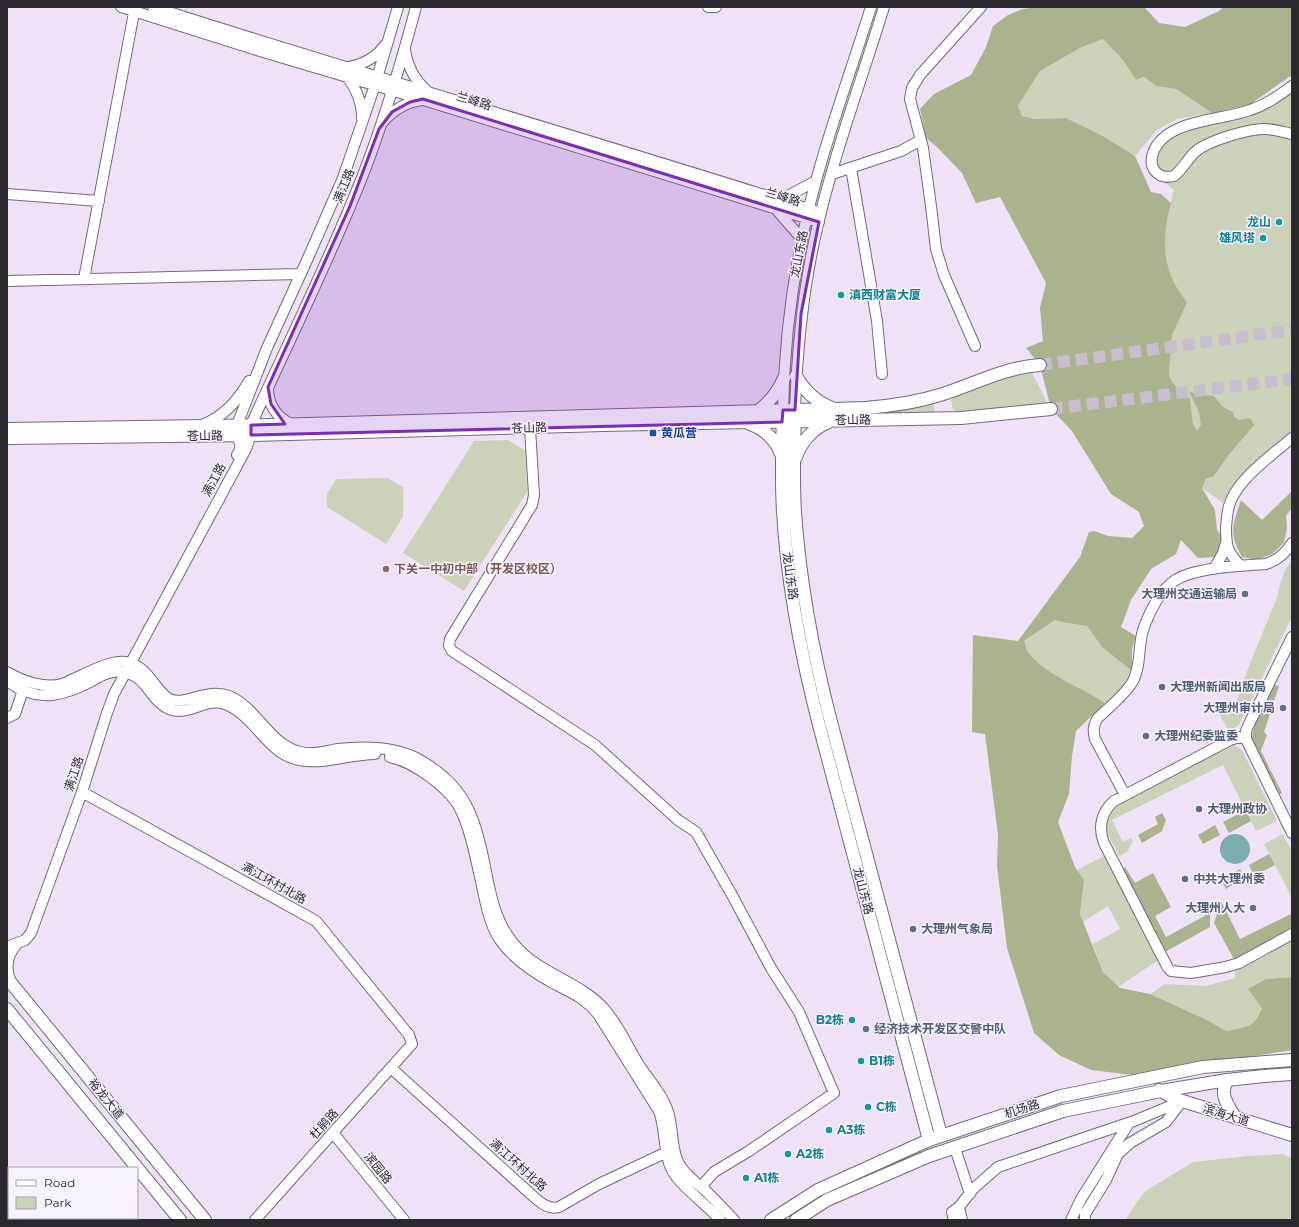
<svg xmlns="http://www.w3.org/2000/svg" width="1299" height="1227" font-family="Montserrat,'Noto Sans SC',sans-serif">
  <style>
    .green { fill: #ccd2b9 }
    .forest { fill: #aab28e }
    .water { fill: #7cacac }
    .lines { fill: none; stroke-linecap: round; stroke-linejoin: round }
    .major-tunnel { stroke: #c8bdcf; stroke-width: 12; stroke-dasharray: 12 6; stroke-linecap: butt }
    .minor-casing { stroke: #75697c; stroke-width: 12 }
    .major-casing { stroke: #75697c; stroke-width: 14 }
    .minor { stroke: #fff; stroke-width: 10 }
    .major { stroke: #fff; stroke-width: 12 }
    .marked { fill: #7b2cbf; fill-opacity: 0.2; stroke: #7b2cbf; stroke-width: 3; stroke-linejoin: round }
    .culture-dot { fill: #0f9aa8; stroke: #f9f1fe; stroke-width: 1.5 }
    .transit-dot { fill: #1a4fb4; stroke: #f9f1fe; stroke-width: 1.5 }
    .education-dot { fill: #8d6e63; stroke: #f9f1fe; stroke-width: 1.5 }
    .service-dot { fill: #5c6f8a; stroke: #f9f1fe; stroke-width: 1.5 }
    .labels { text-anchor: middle; stroke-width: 3; stroke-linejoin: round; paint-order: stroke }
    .street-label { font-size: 12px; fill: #2d2830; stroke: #f9f1fe }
    .culture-label { font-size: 12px; font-weight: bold; fill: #0d838f; stroke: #f9f1fe; text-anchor: start }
    .transit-label { font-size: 12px; font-weight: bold; fill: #164399; stroke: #f9f1fe; text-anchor: start }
    .education-label { font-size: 12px; font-weight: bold; fill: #785e54; stroke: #f9f1fe; text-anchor: start }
    .service-label { font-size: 12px; font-weight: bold; fill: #4e5e75; stroke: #f9f1fe; text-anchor: start }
  </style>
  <rect width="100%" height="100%" fill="#efe2f7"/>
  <path class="green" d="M1103,39l20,21 13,20 8,-3 12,9 20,3 36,24 -35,6 -20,11 -22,26 -32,-20 -37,-18 -31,1 -14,-3 -3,-10 22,-35 40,-23z
    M1292,92v339l-60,56 -9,16 -21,-15 -17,-95 -12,-10 -4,-8 3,-40 15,-32c-4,-7 -10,-14 -13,-21 -16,-30 -8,-61 0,-92 -10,-7 -19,-15 -17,-29 3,-35 73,-39 99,-47 13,-5 24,-14 36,-22z
    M1031,371l17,33 -91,9 -5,-6 -1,-7 4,-4 39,-15z
    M933,403l2,10 -101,2z
    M508,440l18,11 1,41 -63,99 -61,-38 71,-112z
    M388,478l15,9v30l-17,27 -59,-37v-13l9,-15z
    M1292,561v56l-53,108 -10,7 -11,-21 19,-11c11,-35 26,-67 39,-100 4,-13 6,-30 16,-39z
    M1055,620l12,3 20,3 15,21 30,24 -11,18 -16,14c-22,-15 -61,-29 -76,-50 -3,-3 -4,-8 -5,-12z
    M1230,743l12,7 35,71 -21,10 -33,-66 -111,55 11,22 8,-4 2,3 -6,11 -8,4 -16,-32 6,-17z
    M1283,834l9,18v46l-28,-54z
    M1106,855l54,104 -42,28 -15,-15 -10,-28 27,-15 -12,-23 -25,16 -3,-8 4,-34 -7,-10z
    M1292,940v37l-26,2c-2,14 -2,42 -18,48 -7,3 -15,3 -22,4l-19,-11 -57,-26 15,-10 41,2 29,-8v-9l26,-11z
    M1283,1154l9,4v62h-167l19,-28 49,-30 55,-6z"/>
  <path class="forest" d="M1039,7h105l15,16 26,4 34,-16 4,-4h69v68l-43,30 -37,8 -36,-24 -20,-3 -12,-9 -8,3 -13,-20 -20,-21 -23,9 -40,23 -22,35 4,10 13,3 31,-1 37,18 32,20 16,36 10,2 10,9c-7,26 -10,54 3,79 3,7 9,14 13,21l-15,32 -3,40 4,8 17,16 3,26 4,6 4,-6 -2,-13 -10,-21 6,3 19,2 9,11 10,5 1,5 6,3 10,-2 4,7 -27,32 -14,20 -7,1 -4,10 13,22 2,20 5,6 -6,21 -18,1 -17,-18 -5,14 -25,15 -20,31 -10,27 15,9 -4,13v22l-30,-24 -15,-21 -20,-3 -12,-3 -31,21c2,4 2,9 5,12 15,21 54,35 76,50l-29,28 -4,25 -3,38 -11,28 17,45 9,13 -4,34 23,58 17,16 30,6 57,26 19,11c20,-4 28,-2 36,-23l-14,-19 18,-10 26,-2v73l-160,25 -41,-5 -32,-15 -25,-22 -27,-85 -10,-82 1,-31 -13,-101 -13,-2 1,-97 45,6 62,-84 9,-25 5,-1 14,5 24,2 12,-12 -5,-14 -28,-18 -39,-63 -21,-22 -11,-44 -14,-17 17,-7 -3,-33 6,-25 -46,-86 -24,6 -14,-30 -25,-26 -11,-9 -6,-29 14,-15 37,-19 15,-28 7,-21 15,-11 15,-6z
    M1292,491v17l-6,8 1,12 -3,15 -12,11 -15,6 -15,-3c-14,-24 -9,-32 -1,-57l21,20z
    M1273,684l6,2 -15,46 3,3 -6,16 21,42 -6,3 -25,-52 4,-25z
    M1246,810l5,11 -22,12 -6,-11z
    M1162,813l4,7 -4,11 -20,12 -4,-8 20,-11 -3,-7z
    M1215,825l5,10 -17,9 -5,-9z
    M1269,854l6,11 -21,11 -5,-11z
    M1125,867l10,16 18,-10 18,34 -16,9 11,21 44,-24v14l-45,25 -45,-82z
    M1240,869l5,9 -19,11 -5,-10z
    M1221,901l19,38 51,-25 1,18 -57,29 -21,-38z"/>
  <path class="water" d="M1220 849a15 15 0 1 1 30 0a15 15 0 1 1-30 0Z
    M7,1193l2,2v23h19l1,2h-22z"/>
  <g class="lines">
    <path class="major-tunnel" d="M1040,365l252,-35
      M1051,409l241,-30"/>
    <defs>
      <path id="minor" d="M121,7l139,44 131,39 428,132
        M153,7c222,71 446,135 668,206
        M708,7h8
        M405,49c2,16 9,30 21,41
        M349,67c15,-3 27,-9 36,-22
        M346,76c10,12 16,25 16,42
        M1292,86c-14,10 -26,19 -42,24 -29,11 -85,9 -97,43 -2,6 -2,13 2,18 5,6 11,7 19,5 8,-6 13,-16 20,-23 12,-12 54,-24 70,-24 10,0 19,3 28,5
        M382,123c11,-13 24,-21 40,-23
        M851,168l26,153 5,53
        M832,174l69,-23 20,-11
        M7,194l92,7
        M780,200l36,-19
        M775,208l27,31
        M84,279l51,-272
        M7,281l294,-7
        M975,346l-31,-71 -8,-26 -5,-43 -8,-58 -13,-49 2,-11 8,-13 61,-68
        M268,388c0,17 9,29 23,36
        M783,410c1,-57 7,-114 19,-171 16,-79 45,-155 69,-232
        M795,410c2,-57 7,-112 19,-168 17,-80 46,-157 70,-235
        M202,425c21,-8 36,-24 47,-44
        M530,428l4,67 -2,10 -82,134 -1,7 3,5 143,94 83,75 18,12 36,63 39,73 28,44 35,81 -85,58 -35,21 -13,15
        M237,455c6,-10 3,-10 0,-19 -1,-3 0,-8 0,-11l30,-77 41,-90 35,-80 32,-93 23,-78
        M1241,566c-14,-14 -15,-20 -15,-39 1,-8 1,-17 4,-24 9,-25 42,-48 62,-65
        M1214,569l9,-16 3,-10
        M1292,637l-43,87 -3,7v8l46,94
        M7,672c15,9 38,17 55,12 13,-5 25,-12 38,-17 8,-3 17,-6 25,-5 24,4 27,25 43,36 15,10 38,-11 61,-2 27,11 39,46 68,55 13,5 28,0 41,-2 27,-3 59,-2 82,11 46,26 56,59 65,107 5,24 9,49 23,69 24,38 72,43 98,75 14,17 22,36 33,54 9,14 22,27 28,44 7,17 3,39 12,55 6,11 17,19 26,26 10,10 20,20 29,30
        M7,681c30,22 54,16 85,0 10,-6 19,-11 31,-9 25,4 26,28 46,37 19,8 37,-12 56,-5 30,11 42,50 74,56 25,5 51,-6 76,-6
        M7,718l8,-4 8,-24
        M1246,739l-7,-2 -9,3 -116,61c-13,11 -16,27 -10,42l51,100 13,25 3,3 20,2 35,-6 13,-4 53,-29
        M390,757c15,3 28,11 40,20 11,8 21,17 28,28 13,22 20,65 26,90 3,16 7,32 16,45 12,18 33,32 51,42 19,10 33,15 47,32l61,97c7,18 4,41 12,57 7,17 36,36 49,52
        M82,792l234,129 93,114 3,9 -157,176
        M1125,795l-30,-56c-2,-8 -2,-13 2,-20 11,-11 29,-25 36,-38 8,-15 5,-34 10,-51 6,-17 16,-38 31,-49 21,-14 67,-15 92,-17 12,-4 20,-11 26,-21
        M7,947l18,-7 6,-7 51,-141 25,-79 7,-19 132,-245 5,-14v-10c36,-80 75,-158 108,-240 23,-57 41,-118 57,-178
        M12,984c-7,-14 -6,-28 5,-40
        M391,1068l143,129c7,6 15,13 25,10l40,-23 68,-32
        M333,1133l71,87
        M955,1148l15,46
        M7,1182l2,3
        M959,1207l3,13
        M36,1218l2,2
        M954,1220l-2,-8 7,-5 14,-18 25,-22 136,-46 48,-20
        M1071,1220l10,-21 48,-76
        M1085,1220v-6l21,-34 12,-26 12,-11 36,-21 16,-21"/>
      <path id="major" d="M796,376c8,14 20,26 36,32
        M758,411c12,-9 20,-19 26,-33
        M783,414c-1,32 -2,65 0,97 4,73 18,144 36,214l110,415
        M795,414c-1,33 -2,65 0,98 5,71 18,141 36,210l110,413
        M750,424c15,5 25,15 31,30
        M7,429l264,-4 594,-17c26,-2 53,-6 78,-14 31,-10 63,-27 97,-29
        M7,438l244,-3 352,-10 358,-7 90,-9
        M796,457c5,-15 17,-29 33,-35
        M7,978l198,242
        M7,1009l173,211
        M1227,1080c-8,15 1,25 8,37
        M1159,1090l17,9 116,36
        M771,1220l47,-30 111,-50 132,-44 142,-29 89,-7
        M796,1220l31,-20 102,-44 134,-45 98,-20 66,-11 37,-4 28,-2"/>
    </defs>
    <use href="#minor" class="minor-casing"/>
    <use href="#major" class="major-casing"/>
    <use href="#minor" class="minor"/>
    <use href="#major" class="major"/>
  </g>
  <path class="marked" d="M423,99l396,123 -18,92 -6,96h-12l-1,12 -531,13v-10l34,-1 -14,-20 -3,-17 82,-181 29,-77 13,-17 18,-10z"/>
  <g class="culture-dot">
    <circle cx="1279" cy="222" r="4"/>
    <circle cx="1263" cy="238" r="4"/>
    <circle cx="841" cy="295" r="4"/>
    <circle cx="852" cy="1020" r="4"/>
    <circle cx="861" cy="1061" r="4"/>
    <circle cx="868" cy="1107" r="4"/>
    <circle cx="829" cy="1130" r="4"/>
    <circle cx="788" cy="1154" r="4"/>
    <circle cx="746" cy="1178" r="4"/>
  </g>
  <rect class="transit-dot" x="649" y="429" width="8" height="8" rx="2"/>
  <circle class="education-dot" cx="386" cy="569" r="4"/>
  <g class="service-dot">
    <circle cx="1245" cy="594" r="4"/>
    <circle cx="1162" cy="687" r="4"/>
    <circle cx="1283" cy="708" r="4"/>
    <circle cx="1146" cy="736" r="4"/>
    <circle cx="1199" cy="809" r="4"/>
    <circle cx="1185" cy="879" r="4"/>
    <circle cx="1253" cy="908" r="4"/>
    <circle cx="913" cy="929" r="4"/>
    <circle cx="866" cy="1029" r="4"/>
  </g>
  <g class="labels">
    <g class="street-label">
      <text transform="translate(474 101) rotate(17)" y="4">兰峰路</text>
      <text transform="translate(344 186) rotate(-68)" y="4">满江路</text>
      <text transform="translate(783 197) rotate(17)" y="4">兰峰路</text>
      <text transform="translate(799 254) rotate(-79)" y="4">龙山东路</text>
      <text transform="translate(853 420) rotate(-1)" y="4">苍山路</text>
      <text transform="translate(529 428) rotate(-2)" y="4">苍山路</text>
      <text transform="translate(205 436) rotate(-1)" y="4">苍山路</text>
      <text transform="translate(214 480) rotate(-62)" y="4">满江路</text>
      <text transform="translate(790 576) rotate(82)" y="4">龙山东路</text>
      <text transform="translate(74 774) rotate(-72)" y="4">满江路</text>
      <text transform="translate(274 883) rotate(29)" y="4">满江环村北路</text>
      <text transform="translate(863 891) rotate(75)" y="4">龙山东路</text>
      <text transform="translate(106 1099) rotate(51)" y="4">裕龙大道</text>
      <text transform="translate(1022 1109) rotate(-18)" y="4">机场路</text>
      <text transform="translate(1226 1115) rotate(17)" y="4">滨海大道</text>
      <text transform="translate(324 1124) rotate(-48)" y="4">杜鹃路</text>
      <text transform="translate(518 1165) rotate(42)" y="4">满江环村北路</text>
      <text transform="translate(378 1168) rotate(51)" y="4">滨园路</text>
    </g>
    <g class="culture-label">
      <text x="1271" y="226" text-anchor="end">龙山</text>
      <text x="1255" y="242" text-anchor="end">雄风塔</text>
      <text x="849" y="299">滇西财富大厦</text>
      <text x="844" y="1024" text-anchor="end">B2栋</text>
      <text x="869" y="1065">B1栋</text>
      <text x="876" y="1111">C栋</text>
      <text x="837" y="1134">A3栋</text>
      <text x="796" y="1158">A2栋</text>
      <text x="754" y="1182">A1栋</text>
    </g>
    <g class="transit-label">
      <text x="661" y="437">黄瓜营</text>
    </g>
    <g class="education-label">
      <text x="394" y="573">下关一中初中部（开发区校区）</text>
    </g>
    <g class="service-label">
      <text x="1237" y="598" text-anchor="end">大理州交通运输局</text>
      <text x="1170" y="691">大理州新闻出版局</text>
      <text x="1275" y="712" text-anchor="end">大理州审计局</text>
      <text x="1154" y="740">大理州纪委监委</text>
      <text x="1207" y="813">大理州政协</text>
      <text x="1193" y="883">中共大理州委</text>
      <text x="1245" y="912" text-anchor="end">大理州人大</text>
      <text x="921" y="933">大理州气象局</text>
      <text x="874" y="1033">经济技术开发区交警中队</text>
    </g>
  </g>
  <rect width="1299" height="1227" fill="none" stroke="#2d2830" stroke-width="16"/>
  <rect x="8" y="1167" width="130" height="52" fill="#f9f1fe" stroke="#a7a1ac"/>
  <rect x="16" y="1180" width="20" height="6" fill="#ffffff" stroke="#a7a1ac"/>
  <text x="44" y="1187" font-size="12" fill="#2d2830">Road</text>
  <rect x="16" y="1197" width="20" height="12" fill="#ccd2b9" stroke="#a7a1ac"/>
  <text x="44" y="1207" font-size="12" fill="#2d2830">Park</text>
</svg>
